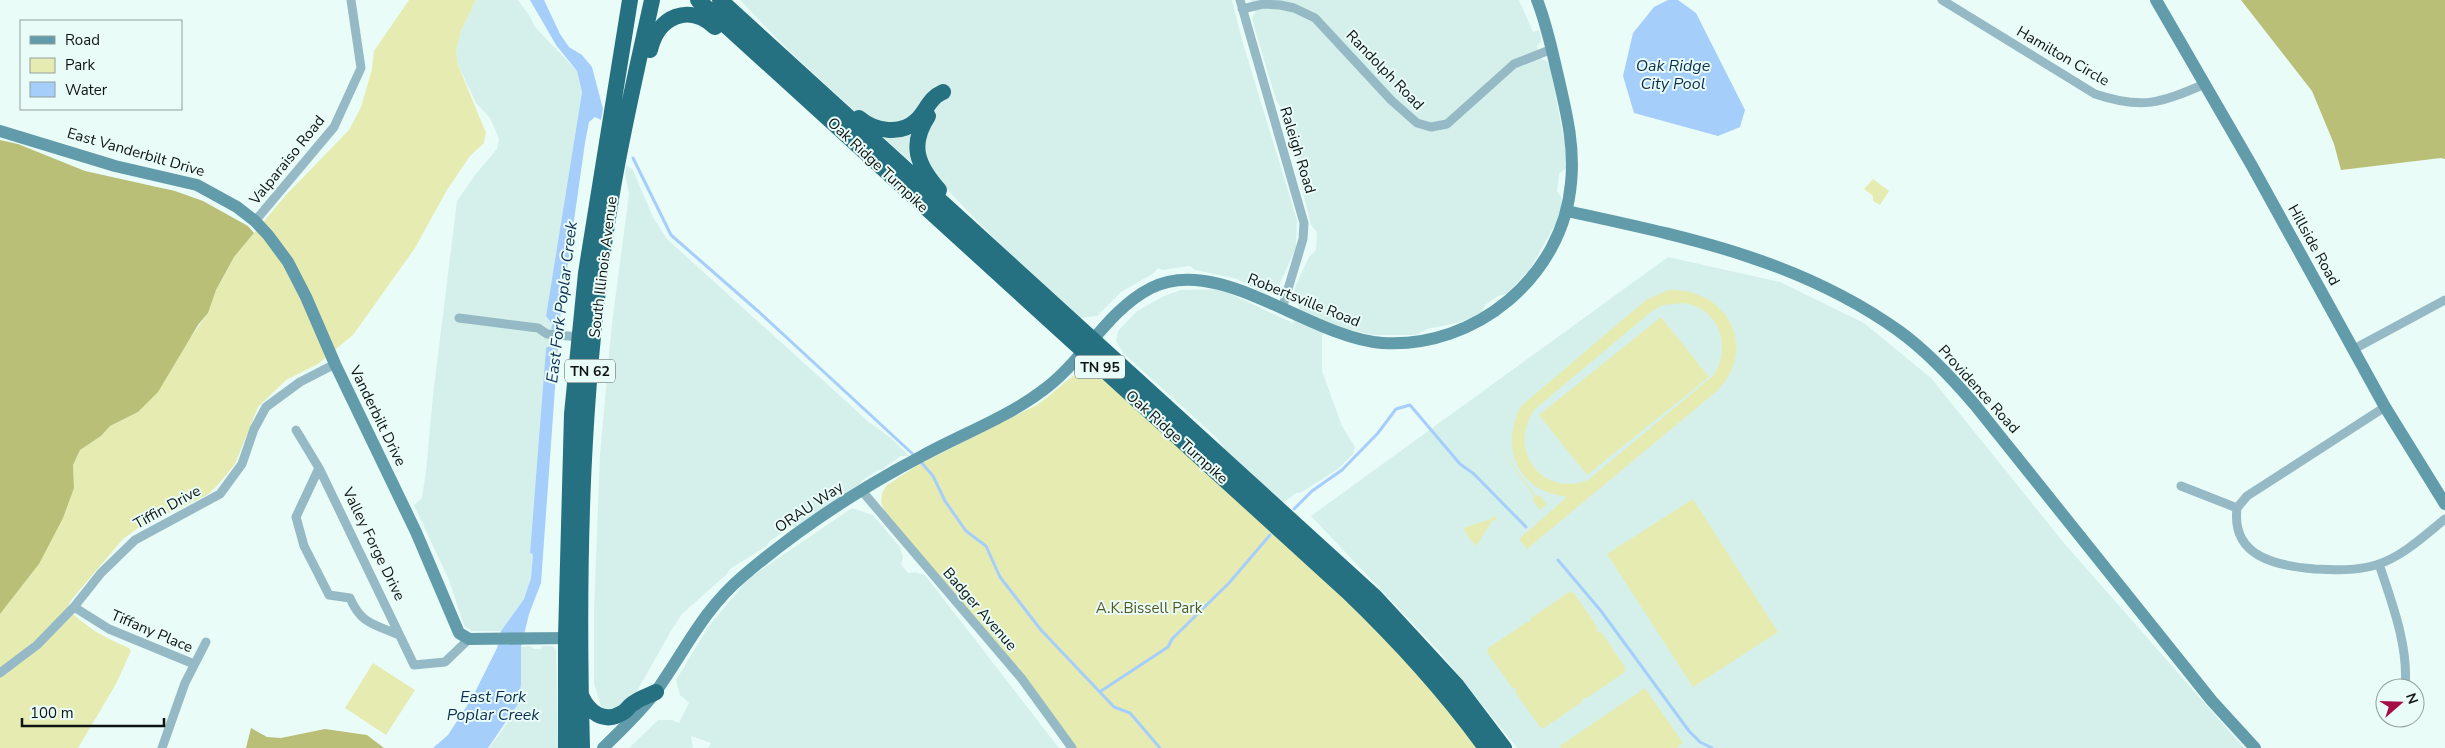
<svg xmlns="http://www.w3.org/2000/svg" width="2445" height="748" font-family="'Nunito Sans',sans-serif">
  <style>
    .built { fill: #d5f0eb }
    .green { fill: #e6ecb1; fill-rule: evenodd }
    .forest { fill: #b9bf77 }
    .water { fill: #a6cefb }
    .lines { fill: none; stroke-linecap: round; stroke-linejoin: round }
    .stream { stroke: #a6cefb; stroke-width: 3 }
    .street { stroke: #95bac5; stroke-width: 9 }
    .secondary { stroke: #629cab; stroke-width: 12 }
    .highway { stroke: #257081; stroke-width: 16 }
    .labels { text-anchor: middle; stroke-width: 4; stroke-linejoin: round; paint-order: stroke }
    .shield { fill: #eafcf8; stroke: #505a58; stroke-width: 1 }
    .shield-label { font-size: 14px; font-weight: bold; fill: #0e1413 }
    .street-label { font-size: 15px; fill: #0e1413; stroke: #eafcf8 }
    .park-label { font-size: 15px; fill: #535722; stroke: #eafcf8 }
    .water-label { font-size: 16px; font-style: italic; fill: #092e51; stroke: #eafcf8 }
  </style>
  <rect width="100%" height="100%" fill="#eafcf8"/>
  <path class="built" d="M476,0h42l11,15 6,12 42,44 5,21 -36,224 6,8 -3,22 -3,2 -16,204 3,2 -2,24 -7,21 -23,32h-29l-8,-5 -15,-46 -35,-75 8,-7 4,-27 7,-76 24,-194 18,-26 22,-26 2,-10 -9,-21 -14,-15 -18,-38 -2,-14 5,-20z
    M740,0h492l10,40 55,180 -1,28 -18,40 -7,5 -9,-1 -25,-13 -42,-9 -5,-4 -28,4 -4,-2 -4,5 -33,19 -24,24 -17,2 -67,-60 -79,-82 -20,-11 -126,-115z
    M1251,0h268l14,32 6,-2 2,6v6l-4,4 5,13 6,3 2,4 15,79 1,23 -7,6 -2,17 5,7 -1,10 -6,17 -25,44 -24,25 -8,2 -13,9 -4,8 -20,9 -34,7 -11,6h-44l-45,-11 -5,12v35l20,55 13,21 -2,7 -15,15 -36,23 -6,1 -13,10 -54,-48 -13,-18 -92,-83 -8,-13 2,-10 19,-20 27,-15 17,-6 39,-1 73,34 6,-15 -5,-10 1,-11 14,-30 7,-7 1,-18 -6,-7 -14,-56 2,-5 -18,-56 -5,-8 -22,-74 -2,-8 3,-5z
    M626,165l7,5 20,47 14,22 202,183 23,17 17,17h-8l-20,14h-3l-16,11 -2,3 -64,43h-6l-21,15 -2,4 -37,23 -3,5 -45,40 -11,17 -35,62 -15,17 -19,-1 -8,-25v-74l6,-156 12,-131 17,-129 -4,-20z
    M1668,257l112,25 84,41 67,55 133,165 180,205h-727l-79,-98 -127,-134z
    M852,508l21,7 27,32 3,11 -2,6 7,9 7,-1 10,3 134,173h-351l3,-5 -20,-7 2,12h-64l29,-28h14l7,3 10,-20 -9,-8 -4,-15 32,-53 41,-49z
    M530,646l4,3h7l1,-3h11l3,4 2,98h-69l19,-26 13,-38v-37z"/>
  <path class="green" d="M409,0h67l-15,31 -5,20 2,14 28,68 -2,10 -14,13 -23,34 -32,58 -62,87 -35,29 -32,16 -28,27 -23,57 -18,22 -10,9 -69,33 -15,11 -51,60 -5,9c18,19 38,30 62,40l2,3 -15,33 -38,64h-78v-134l39,-50 35,-76 -1,-23 7,-15 21,-14 9,-10 28,-14 70,-99 8,-23 18,-33 52,-62 63,-65 12,-23 11,-38 2,-18z
    M1873,179l16,12 -9,14 -7,-4v-5l-9,-7z
    M1668,290c58,-3 92,57 49,101l-190,158 -8,-10 48,-42c-8,-2 -17,-3 -25,-7 -33,-17 -37,-54 -21,-84l125,-106zM1683,303c36,5 49,42 31,72l-126,105c-46,18 -82,-31 -53,-71l117,-98 11,-6z
    M1661,317l48,60 -122,98 -48,-60z
    M1085,369l12,2 282,257 100,120h-403l-51,-72 -140,-162 -4,-12 1,-9 5,-8 31,-20 119,-60c17,-11 30,-28 48,-36z
    M1495,441l40,54 5,1 7,8 -7,6 -7,-9 1,-5z
    M1693,499l85,133 -85,55 -86,-133z
    M1494,515l3,5 -5,1 -16,25 -7,-8 -6,-10 28,-9z
    M1569,592l5,1 24,35 -1,4 5,1 23,34v5l-38,26h-4l-1,4 -38,26 -4,-1 -25,-35 1,-4h-4l-25,-36 1,-4 39,-26h3l1,-4z
    M373,663l42,27 -29,45 -41,-27z
    M1645,688l38,55 -6,5h-116l-1,-2z"/>
  <path class="forest" d="M2241,0h204v159l-4,-1 -100,12 -7,-26 -22,-53z
    M0,140l18,4 67,27 90,20 28,10 45,25 6,7 -20,24 -18,33 -8,23 -10,12 -40,67 -20,20 -28,14 -9,10 -21,14 -7,15 1,23 -11,30 -24,46 -39,50z
    M251,728l16,9 14,1 44,-9 42,6 17,13h-138z"/>
  <path class="water" d="M530,0h14l16,34 9,13 13,8 10,12 11,42 -2,11 -6,-3 -6,5 -4,21 -25,176 -19,264 -12,31 -8,33v37l-3,20 -30,44h-55l15,-13 24,-37 25,-50 4,-17 23,-32 7,-21 2,-24 -3,-1 16,-205 3,-2 3,-22 -6,-8 36,-224 -5,-21 -21,-26z
    M1668,0h10l18,13 49,97 -5,17 -22,9 -84,-23 -11,-37 10,-43 21,-26z"/>
  <g class="lines">
    <path class="stream" d="M633,158l38,77 88,77 157,145
      M920,461l13,15 12,25 21,30 20,15 14,31 41,53 73,77 16,6 30,35
      M1294,509l18,-18 30,-21 36,-37 18,-24 14,-4 50,59 14,10 52,53
      M1558,560l43,51 88,120 11,11 12,6
      M1101,691l67,-44 4,-8 57,-56 41,-48"/>
    <path class="street" d="M1240,0l64,223 -1,16 -21,70
      M1942,0l153,94c48,16 65,9 110,-10
      M1242,9l21,-5 17,1 14,3 21,10 76,82 26,23 14,4 16,-3 67,-60 38,-15
      M255,221l79,-94 27,-59 -10,-68
      M459,318l79,10 9,6 32,3
      M2354,349l91,-49
      M296,430l23,38 95,197 31,-3 24,-23
      M319,468l-23,49 8,29 25,49 21,3c11,26 24,26 49,37
      M2181,486l56,22
      M862,491l160,188 50,69
      M2237,508c-6,49 40,58 78,61 20,1 41,2 61,-4 26,-8 48,-29 69,-46
      M2237,508l10,-12 138,-89
      M2379,564c13,39 30,83 26,124
      M74,607l35,22 85,35
      M0,673l37,-28 37,-38 27,-34 34,-33 85,-46 22,-30 12,-35 12,-22 34,-25 35,-18
      M162,748l23,-65 21,-41"/>
    <path class="secondary" d="M2156,0l96,166 133,241 60,97
      M0,131l115,35 82,19 40,22 18,14 13,14 20,27 18,35 29,67 81,168 43,101 10,6 104,-1
      M1567,211c119,26 231,48 332,120 29,21 53,47 76,74l237,296 43,47
      M603,748c18,-18 39,-37 54,-58 29,-41 46,-80 86,-114 54,-46 116,-87 179,-120 40,-22 84,-38 120,-65 41,-29 64,-80 109,-103 68,-35 159,50 231,55 94,6 181,-67 189,-160 4,-37 -5,-72 -13,-107 -6,-25 -11,-51 -21,-76"/>
    <path class="highway" d="M698,0l649,591c50,48 98,100 139,157
      M720,0l655,597 82,89 47,62
      M650,50c8,-34 39,-47 65,-23
      M928,116c-19,29 -11,49 11,74
      M859,118c15,13 42,18 58,2 10,-10 12,-22 26,-28
      M581,695c7,17 23,29 41,18 5,-2 7,-8 12,-10 6,-5 14,-7 22,-11
      M566,748v-110l6,-224 14,-141 44,-273
      M582,748c-5,-185 -1,-372 30,-555 11,-65 26,-129 40,-193"/>
  </g>
  <g class="labels">
    <g class="shield">
      <rect x="1075" y="355.5" width="50" height="23" rx="4"/>
      <rect x="565" y="359.5" width="50" height="23" rx="4"/>
    </g>
    <g class="shield-label">
      <text x="1100" y="372">TN 95</text>
      <text x="590" y="376">TN 62</text>
    </g>
    <g class="street-label">
      <text transform="translate(2063 56) rotate(30)" y="5">Hamilton Circle</text>
      <text transform="translate(1385 70) rotate(46)" y="5">Randolph Road</text>
      <text transform="translate(1298 150) rotate(73)" y="5">Raleigh Road</text>
      <text transform="translate(136 152) rotate(16)" y="5">East Vanderbilt Drive</text>
      <text transform="translate(287 160) rotate(-51)" y="5">Valparaiso Road</text>
      <text transform="translate(878 165) rotate(43)" y="5">Oak Ridge Turnpike</text>
      <text transform="translate(2314 245) rotate(61)" y="5">Hillside Road</text>
      <text transform="translate(603 267) rotate(-83)" y="5">South Illinois Avenue</text>
      <text transform="translate(1304 300) rotate(22)" y="5">Robertsville Road</text>
      <text transform="translate(1979 389) rotate(48)" y="5">Providence Road</text>
      <text transform="translate(378 416) rotate(64)" y="5">Vanderbilt Drive</text>
      <text transform="translate(1177 437) rotate(42)" y="5">Oak Ridge Turnpike</text>
      <text transform="translate(167 507) rotate(-29)" y="5">Tiffin Drive</text>
      <text transform="translate(809 507) rotate(-34)" y="5">ORAU Way</text>
      <text transform="translate(374 544) rotate(64)" y="5">Valley Forge Drive</text>
      <text transform="translate(980 609) rotate(49)" y="5">Badger Avenue</text>
      <text transform="translate(152 631) rotate(23)" y="5">Tiffany Place</text>
    </g>
    <g class="park-label">
      <text x="1149" y="613">A.K.Bissell Park</text>
    </g>
    <g class="water-label">
      <text x="1673" y="71">Oak Ridge<tspan x="1673" dy="18">City Pool</tspan></text>
      <text transform="translate(561 302) rotate(-83)" y="6">East Fork Poplar Creek</text>
      <text x="493" y="702">East Fork<tspan x="493" dy="18">Poplar Creek</tspan></text>
    </g>
  </g>
  <rect x="20" y="20" width="162" height="90" fill="#eafcf8" stroke="#929f9c"/>
  <rect x="30" y="36" width="25" height="8" fill="#629cab" stroke="#929f9c"/>
  <text x="65" y="45" font-size="15" fill="#0e1413">Road</text>
  <rect x="30" y="58" width="25" height="15" fill="#e6ecb1" stroke="#929f9c"/>
  <text x="65" y="70" font-size="15" fill="#0e1413">Park</text>
  <rect x="30" y="82" width="25" height="15" fill="#a6cefb" stroke="#929f9c"/>
  <text x="65" y="95" font-size="15" fill="#0e1413">Water</text>
  <g transform="translate(2400 703) rotate(70)"><circle r="24" fill="#eafcf8" stroke="#929f9c"/>
  <path d="M0-4L9 19L0 12L-9 19Z" fill="#a50d44"/>
  <text y="-8" font-size="14" font-weight="bold" text-anchor="middle" fill="#0e1413">N</text>
  </g>
  <path d="M22 718v8h142v-8" fill="none" stroke="#0e1413" stroke-width="2.5"/>
  <text x="30" y="718" font-size="15" fill="#0e1413" stroke="#eafcf8" stroke-width="4" paint-order="stroke">100 m</text>
</svg>
